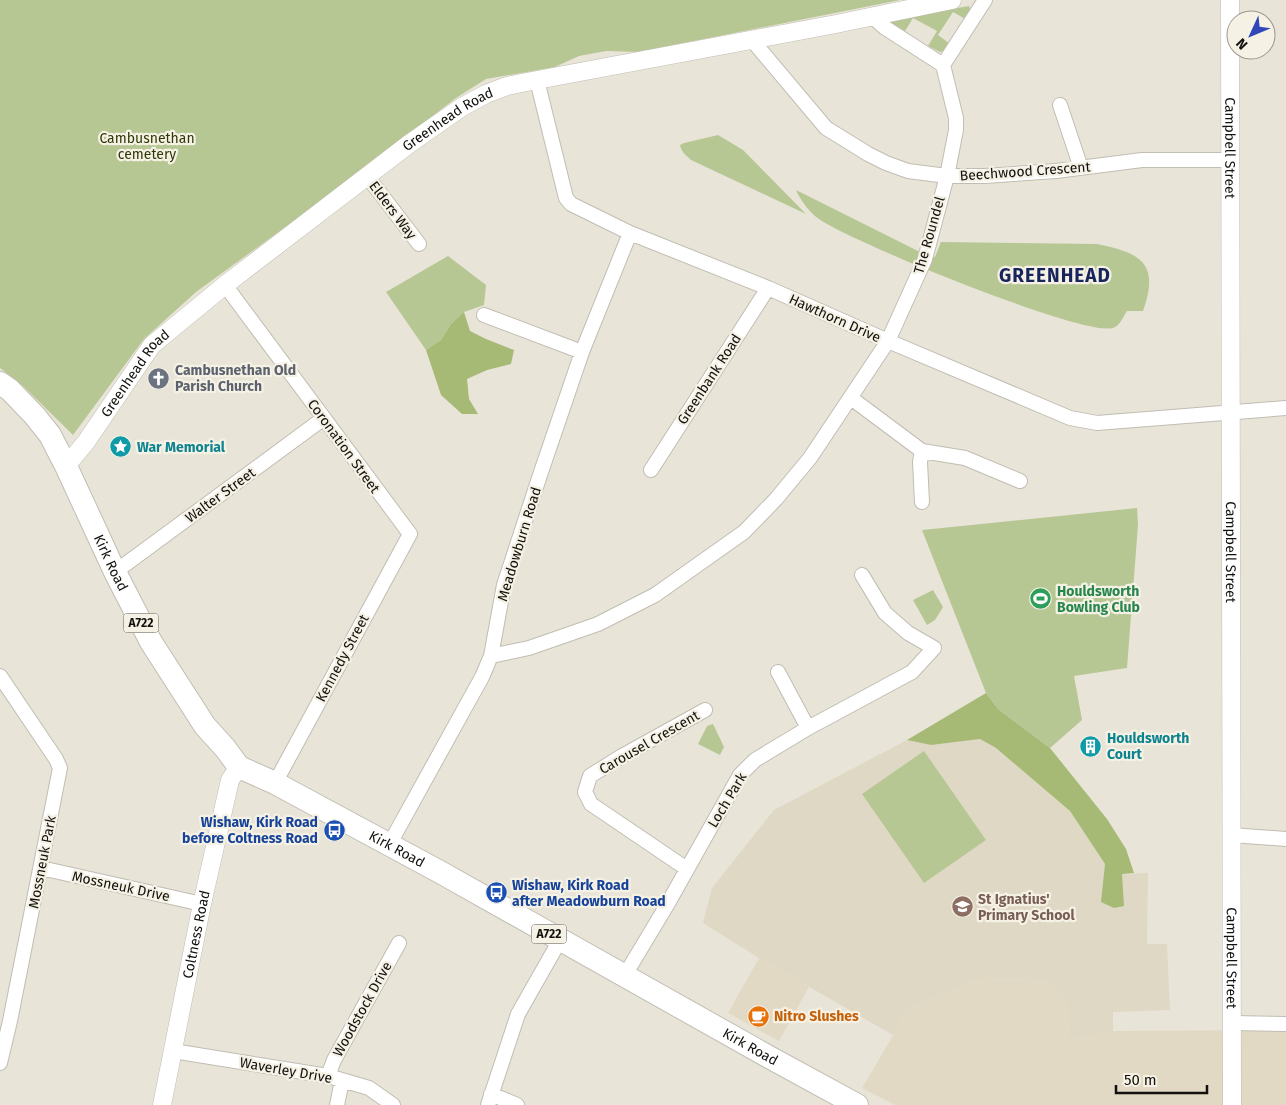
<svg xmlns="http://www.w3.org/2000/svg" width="1286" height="1105" font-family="'Fira Sans',sans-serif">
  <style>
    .commercial { fill: #e2d9c4 }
    .built { fill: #dfd8c5 }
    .green { fill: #b7c794 }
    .forest { fill: #a6ba76 }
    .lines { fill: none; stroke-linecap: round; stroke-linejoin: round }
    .minor-casing { stroke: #c1bdb2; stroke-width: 16 }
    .tertiary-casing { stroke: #c1bdb2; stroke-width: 19 }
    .primary-casing { stroke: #c1bdb2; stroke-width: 24 }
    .minor { stroke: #fff; stroke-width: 14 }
    .tertiary { stroke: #fff; stroke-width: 18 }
    .primary { stroke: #fff; stroke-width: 22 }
    .labels { text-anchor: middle; stroke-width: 4.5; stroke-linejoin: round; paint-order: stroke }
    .shield { fill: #f5f1e5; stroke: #56544e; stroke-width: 1 }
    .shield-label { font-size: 12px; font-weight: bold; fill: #12110d }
    .street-label { font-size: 14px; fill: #12110d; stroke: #f5f1e5 }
    .park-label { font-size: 14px; fill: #2e3a05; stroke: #f5f1e5 }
    .worship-label { font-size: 14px; font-weight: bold; fill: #5b616d; stroke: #f5f1e5; text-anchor: start }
    .culture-label { font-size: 14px; font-weight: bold; fill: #0d838f; stroke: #f5f1e5; text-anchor: start }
    .leisure-label { font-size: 14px; font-weight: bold; fill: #27864d; stroke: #f5f1e5; text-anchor: start }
    .transit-label { font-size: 14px; font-weight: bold; fill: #164399; stroke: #f5f1e5; text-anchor: end }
    .education-label { font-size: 14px; font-weight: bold; fill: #785e54; stroke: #f5f1e5; text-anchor: start }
    .food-label { font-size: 14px; font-weight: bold; fill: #c56008; stroke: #f5f1e5; text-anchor: start }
    .district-label { font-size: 19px; font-weight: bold; letter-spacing: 1px; fill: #18245c; stroke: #f5f1e5 }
  </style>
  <rect width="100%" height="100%" fill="#e8e4d8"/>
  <path class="commercial" d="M759,958l50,29 -30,54 -51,-28z
    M974,979l69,1 12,8 8,7 4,13 1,33 45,-10 173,-1v75h-391l-33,-17 46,-78z"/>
  <path class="built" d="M980,739l16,9 74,63 35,53 13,10 30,-1 -1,71h20l3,66 -57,2v19l-45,10 -1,-33 -4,-13 -8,-7 -12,-8 -69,-1 -66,31 -15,25 -134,-77 -56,-35 9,-35 62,-78 133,-70 24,5z"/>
  <path class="green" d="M0,0h900l-261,52 -33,-1 -27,5 -24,11 -69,12 -30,19 -128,98 -132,96 -52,47 -71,96 -50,-49 -23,-18z
    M969,6l2,7 -4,7 -14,-8 -15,23 12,9 -4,6 -6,2 -12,-6 9,-15 -24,-13 -8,13 -13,-7 -1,-5z
    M718,135l25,15 63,64 -115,-54c-5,-5 -10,-8 -11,-15l4,-2z
    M796,190l124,62 15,5 6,-15 156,2c44,9 63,19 46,67h-16c-4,6 -7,15 -14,17 -29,9 -262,-86 -294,-109 -8,-5 -19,-19 -23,-29z
    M448,256l38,29 -2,20 -20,7 -13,12 -10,16 -15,10 -40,-58z
    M1137,508l1,17 -11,143 -53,8 8,44 -32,28 -52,-39 -12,-16 -64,-163z
    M933,590l10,17 -8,13 -8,5 -14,-25z
    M713,724l11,23 -4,8 -22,-11 9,-18z
    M924,751l62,89 -62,43 -62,-89z"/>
  <path class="forest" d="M464,312l6,19 16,8 28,11 -3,14 -24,6 -20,9 2,20 9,15h-16l-21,-19 -15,-45 15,-10 10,-16z
    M986,693l12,16 52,39 57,71 19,30 8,24 -12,1 2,32 -10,2 -13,-6 4,-38 -35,-53 -74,-63 -16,-9 -49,6 -24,-5z"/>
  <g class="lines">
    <defs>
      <path id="minor" d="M873,17l11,10 59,38 42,-65
        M752,40l74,88 42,26 18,9 22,8 39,5h38l71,-5 86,-11h88
        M537,80l29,118 5,6 59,29 138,55 120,53 182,77 27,5 189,-15
        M1060,105l21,63
        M367,176l52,68
        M225,285l185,249 -135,249
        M484,315l98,37
        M851,398l71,53 43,7 55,23
        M651,470l117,-182
        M922,502l-2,-40 2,-11
        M115,572l209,-154
        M491,656l38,-8 69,-24 57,-29 89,-63 32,-33 34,-41 78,-117 37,-82 22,-83 9,-46v-12l-13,-53
        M778,672l30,56
        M0,676l56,83 4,9 -50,253 -10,42
        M1231,835l55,4
        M389,845l93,-168 9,-21 13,-71 36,-110 42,-123 48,-119
        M41,868l161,36
        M687,869l-96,-65 -6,-12 5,-16 32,-20 83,-46
        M625,975l42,-70 73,-130 15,-15 53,-32 104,-56 22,-24 -26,-15 -23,-20 -23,-38
        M1232,1023l54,1
        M173,1051l155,25 41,12 24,17
        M328,1076l6,-16 65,-117
        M491,1094l26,11
        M337,1105l5,-24
        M488,1105l30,-91 42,-74"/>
      <g id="tertiary">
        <path id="s1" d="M1230,0l2,1105"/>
        <path id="s2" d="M66,466l20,-24 66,-97 73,-60 184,-141 53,-37 24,-13 21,-8 30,-6 299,-56 116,-24"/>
        <path id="s3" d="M162,1105l40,-201 28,-124 9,-13"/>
      </g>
      <g id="primary">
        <path id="s4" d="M0,383l10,7 25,26 15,19 16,31 49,106 36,70 54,84 20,22 14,19 36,16 165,89 329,185 88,48"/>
      </g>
    </defs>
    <use href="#minor" class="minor-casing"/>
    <use href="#tertiary" class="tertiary-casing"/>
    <use href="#primary" class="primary-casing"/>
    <use href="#minor" class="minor"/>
    <use href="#tertiary" class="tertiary"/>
    <use href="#primary" class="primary"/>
  </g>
  <defs>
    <symbol id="church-disc" viewBox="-11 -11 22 22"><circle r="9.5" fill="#6b7280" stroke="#f5f1e5"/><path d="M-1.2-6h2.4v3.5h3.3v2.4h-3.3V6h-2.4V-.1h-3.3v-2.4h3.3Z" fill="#fff"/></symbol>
    <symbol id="sight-disc" viewBox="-11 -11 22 22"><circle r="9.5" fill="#0f9aa8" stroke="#f5f1e5"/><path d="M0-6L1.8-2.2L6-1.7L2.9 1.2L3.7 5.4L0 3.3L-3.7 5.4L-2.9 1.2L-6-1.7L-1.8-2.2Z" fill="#fff"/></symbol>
    <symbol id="stadium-disc" viewBox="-11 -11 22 22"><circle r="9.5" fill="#2e9e5b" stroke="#f5f1e5"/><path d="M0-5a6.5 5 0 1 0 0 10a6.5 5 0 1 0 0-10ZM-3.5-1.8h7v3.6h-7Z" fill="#fff"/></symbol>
    <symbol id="building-disc" viewBox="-11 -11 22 22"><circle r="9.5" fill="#0f9aa8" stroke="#f5f1e5"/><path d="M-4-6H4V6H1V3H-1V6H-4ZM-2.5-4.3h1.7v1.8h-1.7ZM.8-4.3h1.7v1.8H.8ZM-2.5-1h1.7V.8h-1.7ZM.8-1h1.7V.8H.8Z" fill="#fff"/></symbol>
    <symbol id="bus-disc" viewBox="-11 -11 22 22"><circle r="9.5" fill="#1a4fb4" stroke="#f5f1e5"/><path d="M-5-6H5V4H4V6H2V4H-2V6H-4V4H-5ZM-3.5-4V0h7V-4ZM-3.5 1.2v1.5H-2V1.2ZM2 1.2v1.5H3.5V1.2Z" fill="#fff"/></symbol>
    <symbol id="school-disc" viewBox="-11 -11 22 22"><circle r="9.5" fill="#8d6e63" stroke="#f5f1e5"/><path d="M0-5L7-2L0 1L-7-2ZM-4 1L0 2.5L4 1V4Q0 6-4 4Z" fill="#fff"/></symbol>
    <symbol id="cafe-disc" viewBox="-11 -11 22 22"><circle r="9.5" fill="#e8710a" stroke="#f5f1e5"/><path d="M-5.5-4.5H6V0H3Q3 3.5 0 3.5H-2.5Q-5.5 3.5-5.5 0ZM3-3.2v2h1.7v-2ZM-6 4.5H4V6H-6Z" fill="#fff"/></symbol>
  </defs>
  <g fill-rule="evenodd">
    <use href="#church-disc" x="146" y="366" width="25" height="25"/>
    <use href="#sight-disc" x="108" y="434" width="25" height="25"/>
    <use href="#stadium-disc" x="1028" y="586" width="25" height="25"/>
    <use href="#building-disc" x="1078" y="734" width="25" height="25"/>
    <use href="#bus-disc" x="322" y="818" width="25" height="25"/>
    <use href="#bus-disc" x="484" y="880" width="25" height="25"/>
    <use href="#school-disc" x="950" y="894" width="25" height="25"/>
    <use href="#cafe-disc" x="746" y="1004" width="25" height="25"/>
  </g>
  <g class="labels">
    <g class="shield">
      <rect x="123.5" y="613.5" width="35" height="19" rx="4"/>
      <rect x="531.5" y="924.5" width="35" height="19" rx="4"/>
    </g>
    <g class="shield-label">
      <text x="141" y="627">A722</text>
      <text x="549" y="938">A722</text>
    </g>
    <g class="street-label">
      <text dy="5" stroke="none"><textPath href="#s2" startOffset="521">Greenhead Road</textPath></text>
      <text dy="5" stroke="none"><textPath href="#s1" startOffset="148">Campbell Street</textPath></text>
      <text transform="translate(1025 171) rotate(-4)" y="5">Beechwood Crescent</text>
      <text transform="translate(393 210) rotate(53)" y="5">Elders Way</text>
      <text transform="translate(929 235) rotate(-74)" y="5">The Roundel</text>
      <text transform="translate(835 318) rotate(24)" y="5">Hawthorn Drive</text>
      <text dy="5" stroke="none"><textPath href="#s2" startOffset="116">Greenhead Road</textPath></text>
      <text transform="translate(709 379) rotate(-57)" y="5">Greenbank Road</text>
      <text transform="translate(344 446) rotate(54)" y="5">Coronation Street</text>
      <text transform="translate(220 495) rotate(-36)" y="5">Walter Street</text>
      <text transform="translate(519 544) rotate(-73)" y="5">Meadowburn Road</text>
      <text dy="5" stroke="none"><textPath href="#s1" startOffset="552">Campbell Street</textPath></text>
      <text dy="5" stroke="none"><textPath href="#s4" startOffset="214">Kirk Road</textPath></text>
      <text transform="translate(342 658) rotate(-62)" y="5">Kennedy Street</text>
      <text transform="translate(649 742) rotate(-30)" y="5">Carousel Crescent</text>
      <text transform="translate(727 800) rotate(-59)" y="5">Loch Park</text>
      <text dy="5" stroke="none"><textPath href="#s4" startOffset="634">Kirk Road</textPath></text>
      <text transform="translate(42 862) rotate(-79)" y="5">Mossneuk Park</text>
      <text transform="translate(121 886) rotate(12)" y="5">Mossneuk Drive</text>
      <text dy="5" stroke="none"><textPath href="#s3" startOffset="174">Coltness Road</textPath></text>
      <text dy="5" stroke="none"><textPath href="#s1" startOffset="958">Campbell Street</textPath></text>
      <text transform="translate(362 1009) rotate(-61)" y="5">Woodstock Drive</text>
      <text dy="5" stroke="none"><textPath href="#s4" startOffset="1039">Kirk Road</textPath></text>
      <text transform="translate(286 1070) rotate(10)" y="5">Waverley Drive</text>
    </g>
    <g class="park-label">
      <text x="147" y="143">Cambusnethan<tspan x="147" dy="16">cemetery</tspan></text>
    </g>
    <g class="worship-label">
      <text x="175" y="375">Cambusnethan Old<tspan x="175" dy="16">Parish Church</tspan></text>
    </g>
    <g class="culture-label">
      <text x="137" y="452">War Memorial</text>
      <text x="1107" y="743">Houldsworth<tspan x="1107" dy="16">Court</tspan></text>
    </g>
    <g class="leisure-label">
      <text x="1057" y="596">Houldsworth<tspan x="1057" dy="16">Bowling Club</tspan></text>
    </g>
    <g class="transit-label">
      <text x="318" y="827">Wishaw, Kirk Road<tspan x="318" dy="16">before Coltness Road</tspan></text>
      <text x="512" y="890" text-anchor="start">Wishaw, Kirk Road<tspan x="512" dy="16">after Meadowburn Road</tspan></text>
    </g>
    <g class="education-label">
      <text x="978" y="904">St Ignatius'<tspan x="978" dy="16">Primary School</tspan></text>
    </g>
    <g class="food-label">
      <text x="774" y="1021">Nitro Slushes</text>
    </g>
    <g class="district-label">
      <text x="1055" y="282">GREENHEAD</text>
    </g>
  </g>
  <g transform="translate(1251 35) rotate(226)"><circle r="24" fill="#f5f1e5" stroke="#9a978f"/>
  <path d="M0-4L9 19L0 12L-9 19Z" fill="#3147b9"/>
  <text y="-8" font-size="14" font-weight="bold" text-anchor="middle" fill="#12110d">N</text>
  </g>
  <path d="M1116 1085v8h91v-8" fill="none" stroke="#12110d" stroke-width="2.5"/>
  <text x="1124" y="1085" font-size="15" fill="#12110d" stroke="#f5f1e5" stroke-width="4" paint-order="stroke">50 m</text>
</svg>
